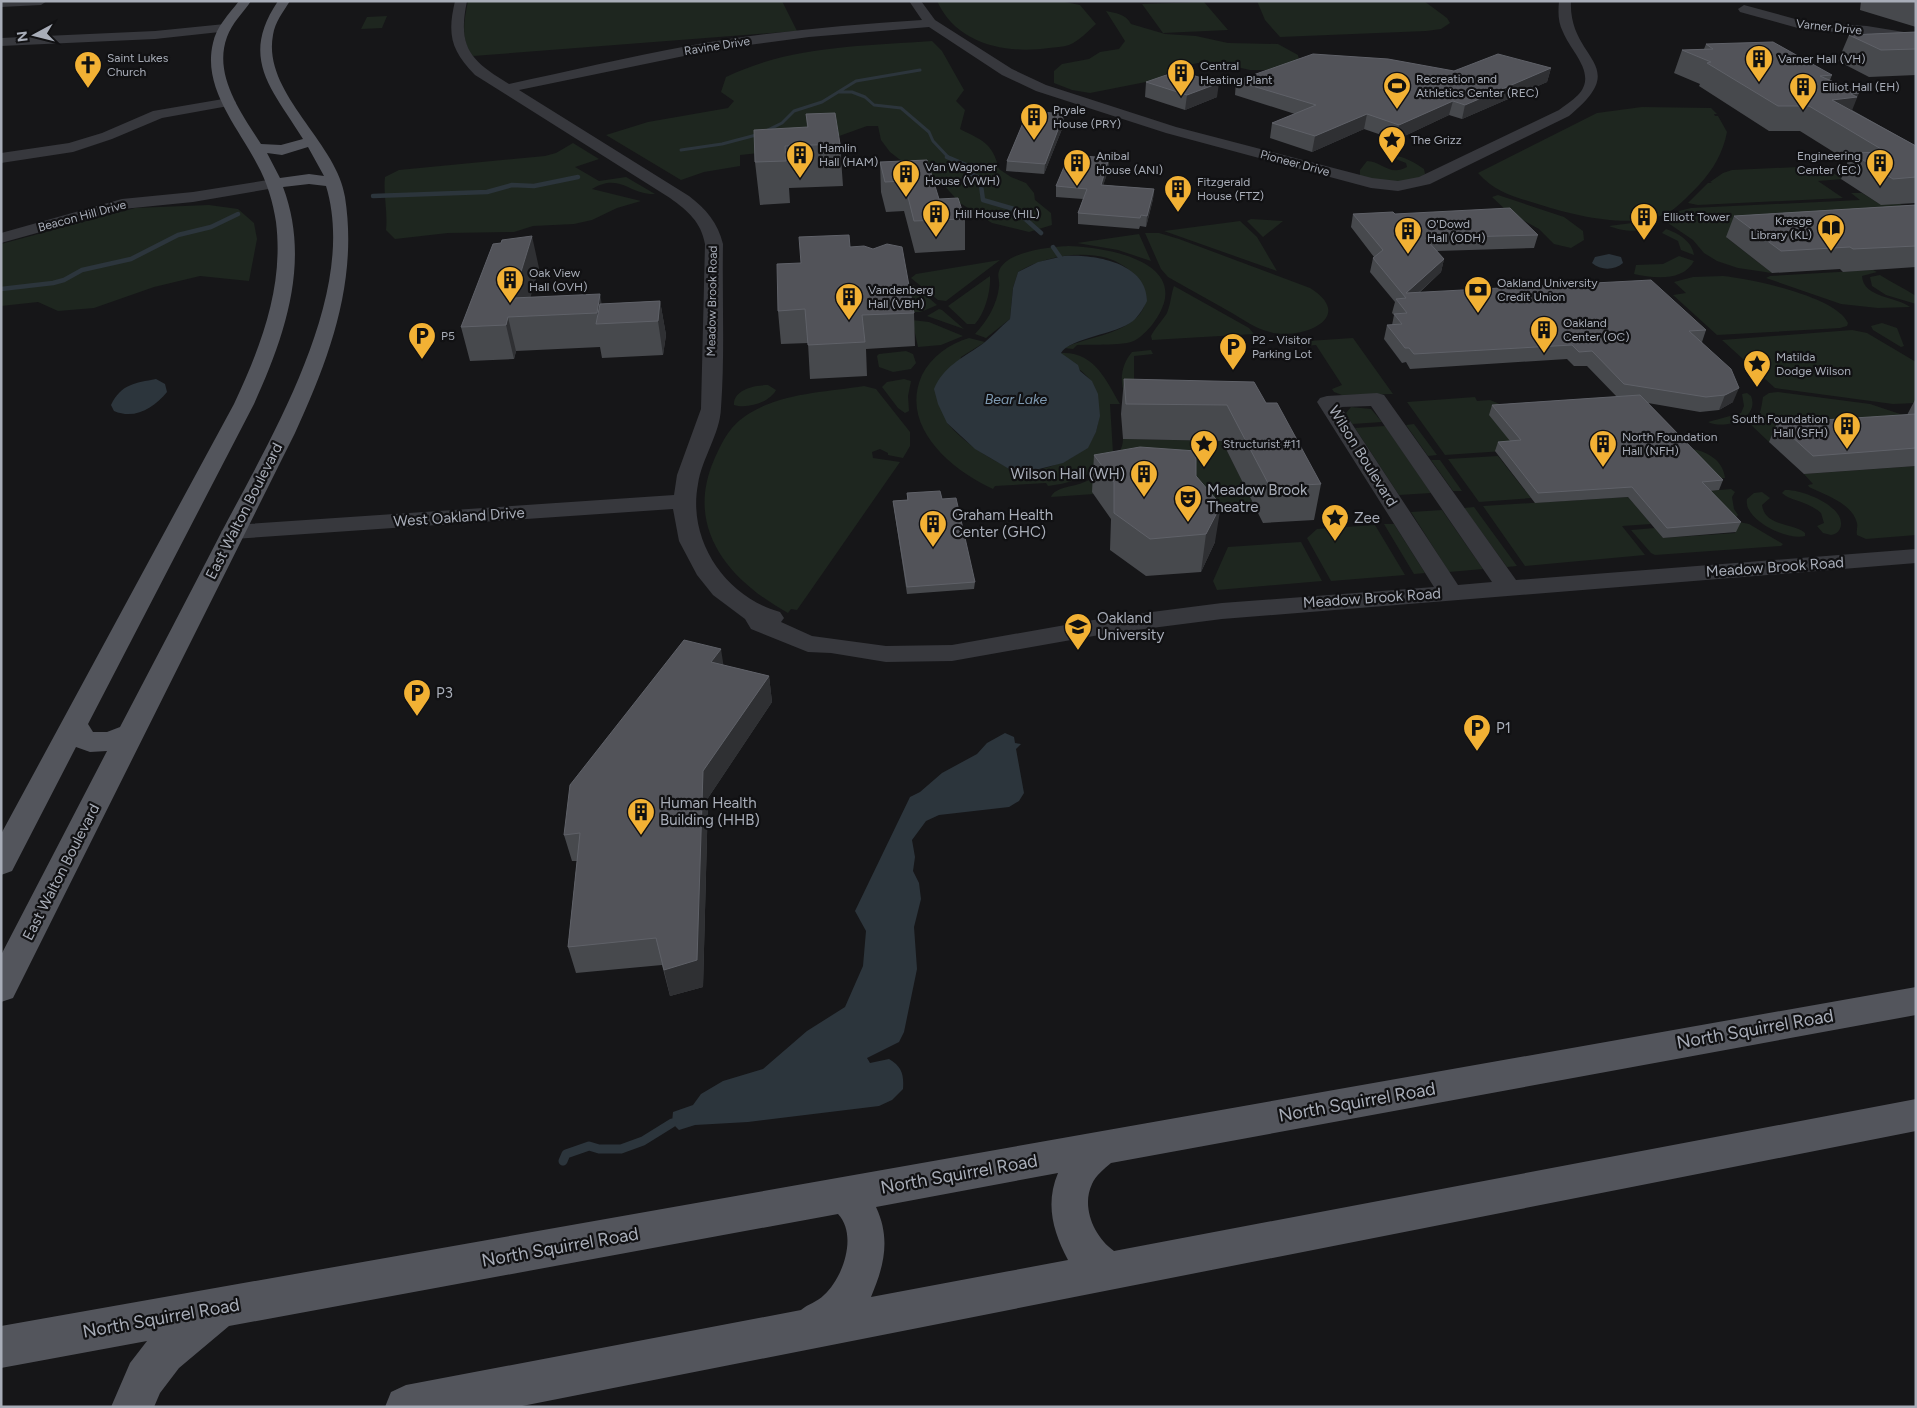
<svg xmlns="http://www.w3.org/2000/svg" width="1917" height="1408" font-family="Figtree,sans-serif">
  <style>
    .green { fill: #1e261f }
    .water { fill: #2c353c }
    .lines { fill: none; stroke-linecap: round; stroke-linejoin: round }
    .stream-far2 { stroke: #2c353c; stroke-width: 3 }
    .stream-far1 { stroke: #2c353c; stroke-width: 4.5 }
    .stream { stroke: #2c353c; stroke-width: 9 }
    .minor { fill: #37383d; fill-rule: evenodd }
    .major { fill: #53555c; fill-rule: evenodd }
    .wall { fill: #47494d }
    .shaded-wall { fill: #2f3033 }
    .building { fill: #525359; stroke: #5f6168 }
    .labels { text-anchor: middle; stroke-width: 4.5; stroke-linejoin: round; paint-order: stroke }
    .far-street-label { font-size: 12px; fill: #a8adb8; stroke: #111113 }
    .far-poi-label { font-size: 12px; fill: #a8adb8; stroke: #111113; text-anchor: start }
    .far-water-label { font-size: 14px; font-style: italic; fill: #7f9bb3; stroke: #111113 }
    .street-label { font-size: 15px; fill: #a8adb8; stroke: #111113 }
    .poi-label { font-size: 15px; fill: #a8adb8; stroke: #111113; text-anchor: start }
    .near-street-label { font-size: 18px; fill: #a8adb8; stroke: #111113 }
  </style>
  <rect width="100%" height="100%" fill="#161618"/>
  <path class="green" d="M468,1h314l15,30 -324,25c-13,-16 -9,-35 -5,-55z
    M937,1h123l20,4 16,19c-8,7 -17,17 -27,21 -6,2 -14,2 -20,3 -42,6 -92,-3 -112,-47z
    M1257,1h167l23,17 3,5 -9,6 -15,2 -146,6 -15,-17z
    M1204,2l24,28 -65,3 -21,-29z
    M1106,11c9,2 20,3 25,13l34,10 31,2 32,7 50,1 20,11 2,10 -23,5h-27l-22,-5 -30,-2 -20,4 -22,13 -66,13 -18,-3 -18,-7v-12l8,-7 27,-5 11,-7 19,-3 6,-8z
    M387,16l-5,12 -21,1 6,-12z
    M932,41l10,10 22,39 -8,11 9,9 -5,19c23,12 32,13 39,40l12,8 15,6 8,10 1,7 16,13 1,12 -23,7 -37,-9 -32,-20 -20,-22 -19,-5 -31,-24 -9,-12 -3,-14h-11l-61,22 -66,7v11l-36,6 -23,8 -75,-45 42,-13 80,-14 6,-7 -13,-9 5,-15c63,-31 137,-31 206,-36z
    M1642,107l69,1 6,6h-3l1,2h3l9,16c-4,21 -14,38 -28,53 -9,9 -18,19 -28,26 -33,20 -96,5 -130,-6 -26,-8 -45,-12 -63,-32l119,-60z
    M573,143l26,16 -24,8 24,14 27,-4 29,17c-26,1 -35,-22 -63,-5l49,12 -24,7 -25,12 -18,4 -41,2 -19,6 -66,1 -53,6 -9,-9c2,-18 -3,-36 -1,-53l14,-7 146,-14 11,-3z
    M1395,156c11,1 20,7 29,13l1,5c-18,14 -45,6 -65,3v-7l7,-9c15,0 22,16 40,6l-1,-4 -13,-5z
    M1821,166l22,13 -25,2 25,17 -145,7 -10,-2 20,-20h4l-2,-1 13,-9 9,-3z
    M1851,193h11l16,10 18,-1 20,10 -189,26 45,35 -34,-5 -21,-7 -13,-8 -11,-13 -25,-17 11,-12 12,-3 169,-8z
    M1498,195l66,22 19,14 1,9 -13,8 -17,-4 -15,-15 -31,-17 -16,-15z
    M209,205l29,4 16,14 3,16 -8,42 -49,-5 -46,11 -60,21 -36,3 -20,-9 -37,4v-62l134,-36z
    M1251,219l32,2 -20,16 -16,-16z
    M1240,221l17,16 20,34 -113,-40z
    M1632,223l21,2c-10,9 -32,6 -44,1z
    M1666,229c12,4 26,12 28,26l-13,-5 -3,-9 -16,-8z
    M1145,233h14l20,6 131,49c48,30 -10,53 -40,44 -14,-3 -26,-12 -38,-19 -21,-12 -43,-24 -64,-36l-7,-8z
    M1139,234l12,27 -33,-11 -41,-7z
    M1068,246c37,1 123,15 90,70 -5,9 -17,23 -27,26 -16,4 -37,2 -54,3l-4,4 -9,-1c21,-10 48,-12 67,-26 33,-23 3,-56 -24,-64 -29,-8 -65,-1 -89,14l-5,16 -3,31 -24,19 -11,-4c12,-13 22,-29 24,-47 1,-5 -2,-11 0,-16 7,-20 52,-24 69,-25z
    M1679,256l15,5c-11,21 -41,17 -60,13l2,-9 27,-1z
    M1000,260l-54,41 -8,-1 -27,-22 5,-4z
    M1873,270l4,2 -15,4c1,22 36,21 48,31l-32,1 -37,-4 -75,-26 4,-2z
    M1880,275c12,8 24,13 36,21v8l-30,-9 -14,-9 -2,-9z
    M990,276c1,15 -5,37 -15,48h-8l-19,-18z
    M1723,276c28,3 113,20 125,47l-1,3 -7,2 -123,7 -44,-40 13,-2 -12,-11 19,-5z
    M905,282l10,4 22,19 -16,7h-10z
    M1174,286l75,42 5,6 -102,6 -1,-4c4,-8 11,-15 16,-23 4,-10 4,-19 7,-27z
    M939,309l3,1 22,19 -37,-13z
    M912,320l17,2 34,14 -22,9 -23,2z
    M1882,323l15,5 7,18 -3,1 -28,-17 -2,-4z
    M1852,330l15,3 49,29v41l-23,1 -118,-16 -53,-48z
    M969,338l16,4 -24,15 -14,66c17,19 36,32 58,43 5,2 9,6 14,7 7,2 18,-3 26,-5 35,-10 61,-28 52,-69 -2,-5 -2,-14 -6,-18 -8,-11 -22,-18 -30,-28 33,-2 45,27 59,51h-10l3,49c-17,21 -39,30 -65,33l-2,-3 -51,3 -2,3c-42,-19 -94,-63 -71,-114 9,-18 27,-31 47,-37z
    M1353,338l40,56 -51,1 -8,-3 -2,-3 10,-4 -26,-40 -13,1 5,-5z
    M1151,350l2,4 -19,2v49c-17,-13 -15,-38 -2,-53z
    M906,351l7,3 3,9 -5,6 -18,3 -14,-5 -2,-11 2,-2z
    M904,379l7,2 -3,15 1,15 -4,2 -7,-5 -16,-21 5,-5z
    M768,385l8,5c-7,13 -29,19 -42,15 -1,-16 22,-20 34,-20z
    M864,386l12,3 34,43v14l-7,12 -15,-3v-2l-8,-4 -8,3 1,6 27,4 -103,148 -6,-1 -3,4c-58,-32 -104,-84 -74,-153 9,-20 16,-35 36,-47 32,-20 77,-21 114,-27z
    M1778,392l92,12 36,12 10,16 -147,10 -20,-19c12,-5 12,-14 14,-26l6,-4z
    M1747,393l4,3c9,23 -26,34 -43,26l33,-9 3,-7 -2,-12z
    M1475,397l2,4 13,-1 12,5 3,9 -15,1 28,35 -73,5 -38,-53z
    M1351,407l20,2 11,13 -30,2 -6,-11z
    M1414,424l23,31 -9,1 -22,-31z
    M1385,426l46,67 -32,2 -44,-67z
    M1123,439l99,2 32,64 -63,5 -99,-18 2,2 -43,3c4,-10 21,-10 31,-14 17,-6 41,-25 41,-44z
    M1679,448c19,-1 44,8 46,30l-16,2z
    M1498,456l33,42 -52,4 -31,-43z
    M1431,460h9l22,31h-9z
    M1916,466v69l-50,4 -9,-4c-1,-4 1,-8 0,-12 -5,-20 -32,-28 -48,-36l-1,-2 5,-1 -9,-10z
    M1731,489l4,3 -3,5 2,12 4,6 -3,3 -38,-26z
    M1785,490c16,-1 57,15 56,34 0,6 -4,10 -10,11l-8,-2 -6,-7 7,-3 -3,-10c-13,-12 -31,-12 -39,-20z
    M1762,492l8,6 -8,7c3,22 32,18 43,28v3c-17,5 -62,-16 -58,-37l7,-6z
    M1628,497l23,27 -29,2 23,29 -120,11 -42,-60z
    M1474,507l43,59 -10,1 -43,-59z
    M1442,510l41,59 -34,3 -38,-60z
    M1739,522l10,2 34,20 -2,2 -126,9 -4,-2 -20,-23 24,-2 8,10 72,-5z
    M1384,524h10l31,49 -11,1z
    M1375,525l30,50 -74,6 -24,-43 10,-9z
    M1301,542l21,39 -105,9 -4,-9 15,-34z"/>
  <path class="water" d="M1609,254l12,3 2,6c-8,7 -22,8 -31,0l3,-6z
    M1064,256c29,-2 83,6 83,45 -3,6 -8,15 -14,20 -16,13 -63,17 -72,32l17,12 2,6 12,10 6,13 2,22 -4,16 -8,16 -25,15 -36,9 -11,1 -41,-24 -28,-26 -9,-19 -4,-15c10,-23 27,-30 47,-44 10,-7 19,-18 29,-26l3,-31 5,-16 20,-10z
    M156,379l9,5 2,8c-13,16 -32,28 -53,19l-3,-6c10,-21 24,-22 45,-26z
    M1005,733l9,4 1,6 6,1 -5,5 8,44 -5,8 -10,6 -70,8 -13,6 -14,19 3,17 -2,14 6,12 2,16 -7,28 3,42 -13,63 -5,10 -32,16 3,5 19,-4c13,8 15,15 14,30l-11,11 -13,6 -131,16 -53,3 -16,5 -7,-7 1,-11 20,-7 8,-11 22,-13 40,-12 44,-38 38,-24 18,-41 3,-35 -11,-20 55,-114 10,-5 22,-19 35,-19 10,-11z"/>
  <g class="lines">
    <path class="stream-far2" d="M840,92h12l13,5 9,8 27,3 28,24 4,9 16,17
      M681,150l41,-6 38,-10 22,-11 12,-12 28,-9 34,-21 64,-11"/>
    <path class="stream-far1" d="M947,157l19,8 3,8 11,5 3,22 31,9 27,24
      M373,196l114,-4 25,-7 22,1 44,-9
      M1053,247l7,10
      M1,289l52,-6 11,-3 18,-10 49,-11 47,-24 33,-8 27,-13"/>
    <path class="stream" d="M563,1161l3,-7 23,-8 10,3h22l22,-8 29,-18"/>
    <path class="minor" d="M1,1h46l-6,4 -40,2z
      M455,1h12c-10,47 4,60 42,83 60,-13 119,-27 179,-38 77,-14 156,-21 234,-26l-13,-19h12l14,19 77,49 34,16 130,42 196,51 26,3 21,-4 140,-67c6,-5 13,-9 19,-15 20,-21 -7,-43 -15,-63 -5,-10 -5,-19 -4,-31h12c-3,60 63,62 -2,115l-139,68 -32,7 -27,-3 -205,-55 -130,-42 -34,-16 -73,-48 -120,10 -91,12 -199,41 170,106c17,13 29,27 34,48 -1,54 2,110 -2,164 -1,26 -19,50 -23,76 -11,57 28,113 82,128l4,6 -3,4 31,14 74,10 66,-1 153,-27 117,-15 212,-16 -117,-185 3,-4 7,-2 50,-3 7,2 132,185 400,-31v14l-694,56 -117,15 -153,27 -66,1 -55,-9 -23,-1 -57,-23 -6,-10 -32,-24 -16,-20 -18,-34 -6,-32 -440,30 -8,-2 -4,-5 4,-5 8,-2 441,-30 3,-20 24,-66 4,-165c-4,-22 -17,-33 -35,-46l-195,-123c-24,-25 -28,-40 -20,-74zM1371,406l121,176 -34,3 -117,-178z
      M1744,5l62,17 61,4 49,8v8l-49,-8 -62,-4 -65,-18 -2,-3z
      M225,24l6,4 -2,3 -74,8 -154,7v-8l154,-7z
      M229,98l7,4 -2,3 -72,13 -50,21 -39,13 -72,11v-10l68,-10 33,-10 51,-22z
      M274,179l8,5 -2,3 -87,15 -70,7 -122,34v-10l121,-34 71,-7z"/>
    <path class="major" d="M239,1h12c-8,12 -19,22 -24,36 -14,38 14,76 34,107l20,1 22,-6c-31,-50 -64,-80 -25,-138h12c-7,11 -15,21 -17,34 -11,58 64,107 72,162 13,84 -15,160 -50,236l-282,565 -12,4v-47l106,-204 -17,1 -14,-5 -64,124 -11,4v-41l233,-430c27,-58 50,-117 42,-182 -3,-20 -9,-40 -19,-58 -19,-37 -55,-76 -44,-121 3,-16 16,-29 26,-42zM308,147l16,29 -15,-2 -29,4 -13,-25 15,2zM309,184l17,2c33,108 -56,253 -105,347 -33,64 -67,129 -101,194l-13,5h-14l-5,-8 166,-320c31,-68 57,-143 29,-217z
      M1916,987v28l-805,148c-7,6 -15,12 -19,21 -11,23 2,53 22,67l802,-152v32l-1399,276h-132l6,-15 15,-7 395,-75c7,-6 16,-8 23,-15 19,-17 34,-60 14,-81l-609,112 -50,42 -19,25 -6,14h-43l19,-44 17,-22 -146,27v-42zM1058,1173c-13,31 -5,58 10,87l-197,37c13,-31 20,-58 5,-90z"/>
  </g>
  <path class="wall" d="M1861,1h55v26l-56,-17z
    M1916,32v43l-47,2 -31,-16 11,-26z
    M1706,44l126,31 -2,5 22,30 64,36v57l-35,2 -40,-26 7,-18 -48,-30h-31l-70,-45 1,-2 -26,-11 8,-23 22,-1z
    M1551,68l-4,14 -85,37 -13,-4 -53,25 -32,-11 -52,23 -42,-14 2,-15 23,-9 -60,-19 1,-14z
    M1146,82l71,15 -32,13 -40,-13z
    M806,114l34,30 3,42 -54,2 1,15 -30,2 -5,-43 52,-35z
    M1064,124l-20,50 -38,-3 1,-10z
    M880,162l59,37 26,20v31l-50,3 -11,-42 -18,1 -5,-20z
    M1109,168l-6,17 51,4 -1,10 -7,28 -6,-1 -1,3 -61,-5v-11l5,-14 -27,-2v-11z
    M1916,205v62l-73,5 -3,-3 -68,4 -46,-36 8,-21z
    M1353,214h42l143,21 -4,13 -97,3 7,8 -3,13 -22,21 287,37 -4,12 31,60 -14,8 -19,2 -52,-9 75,77 -4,10 -9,1 31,31 -5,10 -73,6 -35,-41 -93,6 -40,-52 3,-9 12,-1 -21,-26 3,-10 125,-8 -30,-31h-13l-7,-7 -157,10 -4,-7 -4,1 -18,-24 3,-14h5l2,-10 -2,-2 3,-11 -25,-30 3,-14 1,-1 -23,-30z
    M850,247l64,66 1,33 -49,3 1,27 -57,3 -2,-36 -27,1 -3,-33z
    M539,268l-9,29 72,7 58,-3 6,34 -3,20 -61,3 -2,-11 -84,4 -2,8 -44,2 -9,-34z
    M1124,379l142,24 55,81 -7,36 -51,3 -41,-82 -99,-2 -2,-25z
    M1916,398v68l-112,8 -35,-32 8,-19 130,-8z
    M1094,455l102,21 19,66 -14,30 -55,4 -36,-26 1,-31 -19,-27z
    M907,493l35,6 33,83 -1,7 -67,5 -13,-86 -1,-7 14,-1z
    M723,665l46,11 3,26 -64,96 -5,189 -33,9 -8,-31 -86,8 -8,-26 9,-86h-5l-8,-26z"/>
  <path class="shaded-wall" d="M1551,68l-4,14 -85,37 3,-14z
    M1219,83l-2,14 -32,13 2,-15z
    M1859,93l-10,25 -17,-18 19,-6z
    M1453,101l-4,14 -53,25 3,-15z
    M1064,114v10l-20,50 1,-10z
    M1367,114l-3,15 -52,23 3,-16z
    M1109,158v10l-9,27 1,-10z
    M1154,189l-1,10 -7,28 1,-11z
    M532,236l7,32 -14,48 -12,-18z
    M1444,259l-3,13 -36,33 1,-7v-5z
    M600,294l5,29 -6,1 -2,-11z
    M660,301l6,34 -3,20 -5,-34z
    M508,317l8,34 -2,8 -8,-34z
    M1739,388l-6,14 -14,8 6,-15z
    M1221,505l-6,37 -14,30 5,-38z
    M721,649l4,26 -14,-13z
    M769,676l3,26 -64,96 -5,189 -33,9 -6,-26 39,-199z"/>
  <path class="building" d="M1916,32v17l-35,1 -32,-15z
    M1773,42l59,33 -12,1 39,17 -8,1 6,3 -25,3 84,46v31l-23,2 -41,-26 34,-1 -77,-46h-31l-71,-43 4,-1 -29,-12 31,-1 -7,-5z
    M1313,54l75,5 66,12 44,-17 53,14 -86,37 -12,-4 -54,24 -32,-11 -52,22 -43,-13 44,-18 -80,-24z
    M1178,71l41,12 -32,12 -41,-13z
    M1028,111l36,3 -19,50 -38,-3z
    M835,113l5,31 -55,2 1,15 -31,1 -1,-32 54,-3 -2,-13z
    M1069,155l40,3 -8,27 53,4 -7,27 -6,-1 -1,3 -62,-5 9,-24 -31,-3z
    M927,160l12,39 19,-1 7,21 -51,2 -10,-40 -19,1 -5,-20z
    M1916,205v41l-63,3 -3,-2 -69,4 -47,-35z
    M1510,208l28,27 -113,3 19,21 -38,34 245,-13 55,50 -17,1 42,38 8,19 -14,7 -19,2 -82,-13 -32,-33 -13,1 -7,-7 -158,9 -5,-6h-4l-18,-23 15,-1 -8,-10 13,-1 -11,-14 10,-1 -33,-40 10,-8 -30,-36 40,-2 2,2z
    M849,235l1,12 14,-1 9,3 14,-5 15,3 12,66 -52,2 3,27 -57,3 -3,-36 -27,2 -1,-47 24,-1 -2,-26z
    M532,236l-19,62 87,-4 -3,19 -89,4 -2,8 -45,2 32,-83 8,-1 1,-3z
    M660,301l-2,20 -62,3 4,-20z
    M1124,379l130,3 12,21h11l44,81 -51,3 -43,-82 -101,-1z
    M1640,395l83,85 -21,2 39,40 -74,6 -35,-41 -94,6 -40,-51 23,-2 -29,-35z
    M1916,414v34l-103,8 -36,-33z
    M1140,447l56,4v25l25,29 -15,29 -56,5 -36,-26v-31l-20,-27z
    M940,491l2,8 14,-1 19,84 -68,5 -14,-86 15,-1 -1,-7z
    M684,640l37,9 -10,13 58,14 -66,95 -6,189 -33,10 -8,-32 -88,9 12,-114 -16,2 6,-50z"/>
  <defs>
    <symbol id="building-pin" viewBox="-11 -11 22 30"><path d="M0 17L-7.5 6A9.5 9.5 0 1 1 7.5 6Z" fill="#f2b134" stroke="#111113"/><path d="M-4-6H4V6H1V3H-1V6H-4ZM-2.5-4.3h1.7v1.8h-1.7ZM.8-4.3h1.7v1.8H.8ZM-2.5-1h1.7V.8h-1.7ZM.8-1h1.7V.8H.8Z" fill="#111"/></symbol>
    <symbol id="church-pin" viewBox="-11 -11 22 30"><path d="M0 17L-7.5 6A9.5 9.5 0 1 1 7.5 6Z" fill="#f2b134" stroke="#111113"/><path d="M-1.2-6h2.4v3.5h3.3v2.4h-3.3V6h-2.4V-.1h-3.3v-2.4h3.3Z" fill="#111"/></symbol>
    <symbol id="stadium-pin" viewBox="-11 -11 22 30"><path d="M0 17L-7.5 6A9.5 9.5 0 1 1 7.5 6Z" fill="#f2b134" stroke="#111113"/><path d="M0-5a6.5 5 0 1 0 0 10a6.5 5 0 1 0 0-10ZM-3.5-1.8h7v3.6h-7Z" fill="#111"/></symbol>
    <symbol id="sight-pin" viewBox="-11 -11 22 30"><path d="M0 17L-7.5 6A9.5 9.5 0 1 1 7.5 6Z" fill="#f2b134" stroke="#111113"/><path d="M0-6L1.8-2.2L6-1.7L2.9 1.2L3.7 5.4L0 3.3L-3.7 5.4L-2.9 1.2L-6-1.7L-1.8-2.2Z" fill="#111"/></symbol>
    <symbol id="library-pin" viewBox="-11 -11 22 30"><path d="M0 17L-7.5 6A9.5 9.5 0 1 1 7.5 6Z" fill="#f2b134" stroke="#111113"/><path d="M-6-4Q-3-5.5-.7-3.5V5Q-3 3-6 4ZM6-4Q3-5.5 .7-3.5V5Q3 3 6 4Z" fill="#111"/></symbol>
    <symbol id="bank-pin" viewBox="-11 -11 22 30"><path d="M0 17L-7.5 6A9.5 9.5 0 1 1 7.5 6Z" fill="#f2b134" stroke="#111113"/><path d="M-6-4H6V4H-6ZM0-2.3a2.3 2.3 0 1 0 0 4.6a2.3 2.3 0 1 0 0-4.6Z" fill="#111"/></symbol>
    <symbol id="parking-pin" viewBox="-11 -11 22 30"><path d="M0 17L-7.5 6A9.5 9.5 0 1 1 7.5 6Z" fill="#f2b134" stroke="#111113"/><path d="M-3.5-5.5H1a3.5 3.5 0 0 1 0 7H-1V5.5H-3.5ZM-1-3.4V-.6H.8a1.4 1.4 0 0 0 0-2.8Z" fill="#111"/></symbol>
    <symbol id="theatre-pin" viewBox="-11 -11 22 30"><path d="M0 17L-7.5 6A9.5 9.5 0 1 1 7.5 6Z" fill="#f2b134" stroke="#111113"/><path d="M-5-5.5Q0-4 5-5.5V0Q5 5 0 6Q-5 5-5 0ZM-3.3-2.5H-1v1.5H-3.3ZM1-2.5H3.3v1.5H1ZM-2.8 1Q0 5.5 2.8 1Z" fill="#111"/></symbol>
    <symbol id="university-pin" viewBox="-11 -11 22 30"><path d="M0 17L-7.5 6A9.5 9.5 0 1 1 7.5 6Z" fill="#f2b134" stroke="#111113"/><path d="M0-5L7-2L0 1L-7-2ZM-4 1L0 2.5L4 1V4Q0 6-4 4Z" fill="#111"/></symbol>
  </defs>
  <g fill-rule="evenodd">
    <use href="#building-pin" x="1743" y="43" width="32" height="43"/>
    <use href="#church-pin" x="72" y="49" width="32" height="43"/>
    <use href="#building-pin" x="1165" y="57" width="32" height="43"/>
    <use href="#stadium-pin" x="1381" y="70" width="32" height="43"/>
    <use href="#building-pin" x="1787" y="71" width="32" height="43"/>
    <use href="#building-pin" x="1018" y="101" width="32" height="43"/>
    <use href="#sight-pin" x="1376" y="124" width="32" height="43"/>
    <use href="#building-pin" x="784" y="139" width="32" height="43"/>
    <use href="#building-pin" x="1061" y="147" width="32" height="43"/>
    <use href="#building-pin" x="1864" y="147" width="32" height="43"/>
    <use href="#building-pin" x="890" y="158" width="32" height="43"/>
    <use href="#building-pin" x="1162" y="173" width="32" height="43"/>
    <use href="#building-pin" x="920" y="198" width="32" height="43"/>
    <use href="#building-pin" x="1628" y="201" width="32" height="43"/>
    <use href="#library-pin" x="1815" y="212" width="32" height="43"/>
    <use href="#building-pin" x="1392" y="215" width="32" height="43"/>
    <use href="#building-pin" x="494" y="264" width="32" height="43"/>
    <use href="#bank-pin" x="1462" y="274" width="32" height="43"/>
    <use href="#building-pin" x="833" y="281" width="32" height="43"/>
    <use href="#building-pin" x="1528" y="314" width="32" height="43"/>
    <use href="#parking-pin" x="406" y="320" width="32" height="43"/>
    <use href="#parking-pin" x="1217" y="331" width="32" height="43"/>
    <use href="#sight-pin" x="1741" y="348" width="32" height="43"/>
    <use href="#building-pin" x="1831" y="410" width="32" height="43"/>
    <use href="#sight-pin" x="1188" y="428" width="32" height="43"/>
    <use href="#building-pin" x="1587" y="428" width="32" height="43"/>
    <use href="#building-pin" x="1128" y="458" width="32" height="43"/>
    <use href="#theatre-pin" x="1172" y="483" width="32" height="43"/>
    <use href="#sight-pin" x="1319" y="502" width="32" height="43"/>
    <use href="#building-pin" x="917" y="508" width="32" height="43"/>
    <use href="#university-pin" x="1062" y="611" width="32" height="43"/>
    <use href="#parking-pin" x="401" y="677" width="32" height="43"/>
    <use href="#parking-pin" x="1461" y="712" width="32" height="43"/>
    <use href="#building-pin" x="625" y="796" width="32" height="43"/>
  </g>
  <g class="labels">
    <g class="far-street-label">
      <text transform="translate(1829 27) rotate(6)" y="4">Varner Drive</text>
      <text transform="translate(717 46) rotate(-9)" y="4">Ravine Drive</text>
      <text transform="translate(1295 163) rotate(15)" y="4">Pioneer Drive</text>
      <text transform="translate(82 216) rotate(-15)" y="4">Beacon Hill Drive</text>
      <text transform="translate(712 301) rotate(-89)" y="4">Meadow Brook Road</text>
    </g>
    <g class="far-poi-label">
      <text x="107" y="62">Saint Lukes<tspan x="107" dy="14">Church</tspan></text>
      <text x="1778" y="63">Varner Hall (VH)</text>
      <text x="1200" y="70">Central<tspan x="1200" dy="14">Heating Plant</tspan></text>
      <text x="1416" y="83">Recreation and<tspan x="1416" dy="14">Athletics Center (REC)</tspan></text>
      <text x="1822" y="91">Elliot Hall (EH)</text>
      <text x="1053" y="114">Pryale<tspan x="1053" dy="14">House (PRY)</tspan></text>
      <text x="1411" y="144">The Grizz</text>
      <text x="819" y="152">Hamlin<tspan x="819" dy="14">Hall (HAM)</tspan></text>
      <text x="1096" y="160">Anibal<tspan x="1096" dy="14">House (ANI)</tspan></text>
      <text x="1861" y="160" text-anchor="end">Engineering<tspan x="1861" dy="14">Center (EC)</tspan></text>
      <text x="925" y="171">Van Wagoner<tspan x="925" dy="14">House (VWH)</tspan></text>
      <text x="1197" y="186">Fitzgerald<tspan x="1197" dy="14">House (FTZ)</tspan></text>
      <text x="955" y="218">Hill House (HIL)</text>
      <text x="1663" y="221">Elliott Tower</text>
      <text x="1812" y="225" text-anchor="end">Kresge<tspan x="1812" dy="14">Library (KL)</tspan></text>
      <text x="1427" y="228">O'Dowd<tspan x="1427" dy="14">Hall (ODH)</tspan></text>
      <text x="529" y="277">Oak View<tspan x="529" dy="14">Hall (OVH)</tspan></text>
      <text x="1497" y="287">Oakland University<tspan x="1497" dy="14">Credit Union</tspan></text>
      <text x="868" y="294">Vandenberg<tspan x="868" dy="14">Hall (VBH)</tspan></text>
      <text x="1563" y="327">Oakland<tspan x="1563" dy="14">Center (OC)</tspan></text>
      <text x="441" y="340">P5</text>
      <text x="1252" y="344">P2 - Visitor<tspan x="1252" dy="14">Parking Lot</tspan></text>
      <text x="1776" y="361">Matilda<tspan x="1776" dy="14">Dodge Wilson</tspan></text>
      <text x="1828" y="423" text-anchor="end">South Foundation<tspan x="1828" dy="14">Hall (SFH)</tspan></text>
      <text x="1622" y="441">North Foundation<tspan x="1622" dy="14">Hall (NFH)</tspan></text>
      <text x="1223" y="448">Structurist #11</text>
    </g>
    <g class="far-water-label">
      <text x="1016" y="404">Bear Lake</text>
    </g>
    <g class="street-label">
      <text transform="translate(1363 456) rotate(58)" y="5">Wilson Boulevard</text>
      <text transform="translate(244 511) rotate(-63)" y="5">East Walton Boulevard</text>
      <text transform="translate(459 517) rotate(-4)" y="5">West Oakland Drive</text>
      <text transform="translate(1775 567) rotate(-4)" y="5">Meadow Brook Road</text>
      <text transform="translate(1372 598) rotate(-4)" y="5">Meadow Brook Road</text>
      <text transform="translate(61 872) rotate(-63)" y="5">East Walton Boulevard</text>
    </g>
    <g class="poi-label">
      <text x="1125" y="479" text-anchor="end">Wilson Hall (WH)</text>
      <text x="1207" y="495">Meadow Brook<tspan x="1207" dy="17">Theatre</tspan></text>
      <text x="952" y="520">Graham Health<tspan x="952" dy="17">Center (GHC)</tspan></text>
      <text x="1354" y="523">Zee</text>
      <text x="1097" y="623">Oakland<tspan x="1097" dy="17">University</tspan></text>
      <text x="436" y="698">P3</text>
      <text x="1496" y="733">P1</text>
      <text x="660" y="808">Human Health<tspan x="660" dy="17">Building (HHB)</tspan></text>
    </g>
    <g class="near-street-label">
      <text transform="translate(1755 1029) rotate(-10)" y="6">North Squirrel Road</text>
      <text transform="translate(1357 1102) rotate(-10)" y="6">North Squirrel Road</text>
      <text transform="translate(959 1174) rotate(-10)" y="6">North Squirrel Road</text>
      <text transform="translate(560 1247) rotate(-10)" y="6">North Squirrel Road</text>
      <text transform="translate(161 1318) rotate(-10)" y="6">North Squirrel Road</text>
    </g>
  </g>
  <rect width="1917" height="1408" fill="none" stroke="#a8adb8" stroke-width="5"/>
  <g transform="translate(35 35) rotate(263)" stroke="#111113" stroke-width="4" paint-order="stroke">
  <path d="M0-4L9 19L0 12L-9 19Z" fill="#a8adb8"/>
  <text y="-8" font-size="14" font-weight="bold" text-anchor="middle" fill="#a8adb8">N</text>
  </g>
</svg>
